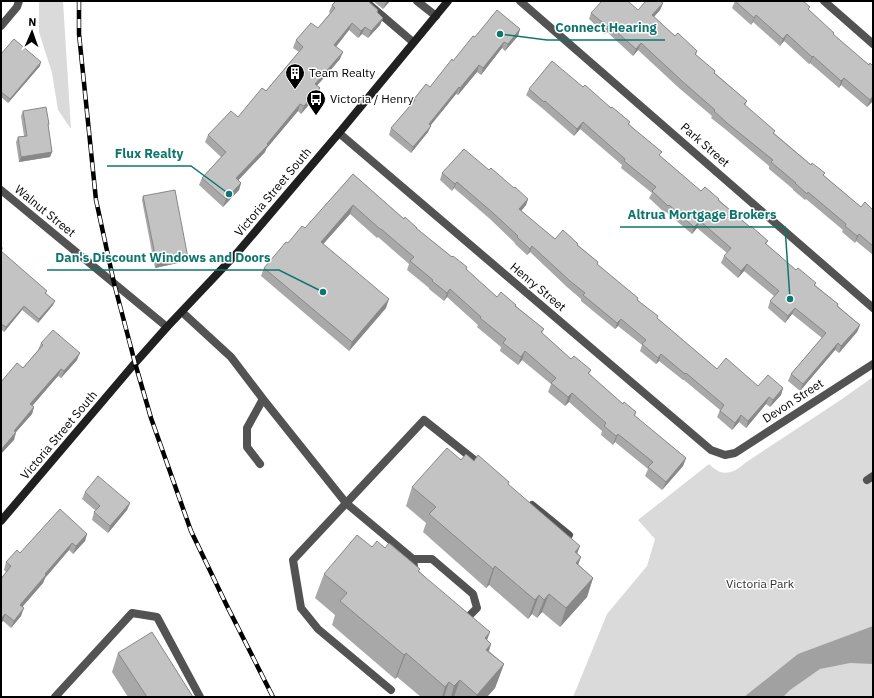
<svg xmlns="http://www.w3.org/2000/svg" width="874" height="698" font-family="'IBM Plex Sans',sans-serif">
  <style>
    .green { fill: #dadada }
    .water { fill: #a1a1a1 }
    .lines { fill: none; stroke-linecap: round; stroke-linejoin: round }
    .service { stroke: #535353; stroke-width: 8 }
    .minor { stroke: #535353; stroke-width: 8 }
    .secondary { stroke: #202020; stroke-width: 8 }
    .rail-casing { stroke: #000; stroke-width: 4.5 }
    .rail { stroke: #fff; stroke-width: 3; stroke-dasharray: 9; stroke-linecap: butt }
    .wall { fill: #a8a8a8 }
    .shaded-wall { fill: #888 }
    .building { fill: #c3c3c3; stroke: #888 }
    .labels { text-anchor: middle; stroke-width: 3; stroke-linejoin: round; paint-order: stroke }
    .poi-label { font-size: 12px; fill: #000; stroke: #fff; text-anchor: start }
    .street-label { font-size: 12px; fill: #000; stroke: #fff }
    .park-label { font-size: 12px; fill: #313131; stroke: #fff }
    .leader { fill: none; stroke: #0f766e; stroke-width: 1.5 }
    .callout-dot { fill: #0f766e; stroke: #fff; stroke-width: 1.5 }
    .callout-label { font-size: 13px; text-anchor: middle; font-weight: bold; fill: #0f766e; stroke: #fff; stroke-width: 3; stroke-linejoin: round; paint-order: stroke }
  </style>
  <rect width="100%" height="100%" fill="#fff"/>
  <path class="green" d="M39,1h24l8,128 -13,-19 -6,-37 -13,-41z
    M873,377v320h-300l34,-83 40,-48 8,-27 -17,-19 71,-56c3,3 7,6 11,8 9,3 19,-3 25,-9l97,-64z"/>
  <path class="water" d="M873,626v38l-23,-1 -30,6 -30,21 -7,7h-39l54,-43z"/>
  <g class="lines">
    <path class="service" d="M365,1l48,41
      M417,1l19,15
      M1,26l16,-19 2,-6
      M182,312l49,45 32,42 83,104 67,56 2,15
      M260,464l-13,-17v-19l16,-29
      M867,480l6,-4
      M532,505l37,30
      M413,559h19l41,35 4,14 -9,9h-7
      M391,690l-73,-61 -17,-21 -8,-48 131,-140 58,46
      M55,697l77,-84 25,4 43,80"/>
    <path class="minor" d="M520,1l353,307
      M824,1l49,43
      M339,133l372,317 14,5 10,-2 138,-89
      M1,190l166,137"/>
    <path class="secondary" d="M1,521l134,-158 32,-36 70,-74 102,-120 109,-132"/>
    <defs>
      <path id="rail" d="M79,1v33l17,166 18,83 21,80 16,55 40,113 35,73 47,93"/>
    </defs>
    <use href="#rail" class="rail-casing"/>
    <use href="#rail" class="rail"/>
  </g>
  <path class="wall" d="M373,1h17l-7,8z
    M735,1l74,9 24,25 36,30 4,1v35l-6,6 -26,-22 -2,3 -29,-25 -1,1 -25,-23 -4,5 -27,-24 -2,3 -19,-17z
    M663,3l-3,7 -6,7 21,19 22,15 -1,4 19,16v2l32,28 -2,5 30,25 -1,2 87,74 12,3v45l-17,-14 -1,2 -13,-11 1,-2 -37,-31 -1,1 -12,-10v-1l-24,-20v-3l-44,-37 -14,-11 1,-2 -33,-28 -41,-38 -5,6 -26,-24 -2,2 -16,-15 2,-6 47,-3z
    M332,5l46,5 -1,3 6,5 -3,7 -12,13 -6,-4 -4,4 -9,-8 -13,16 4,13 -23,27v9l-16,19 -3,-3 -32,38 -1,3 -27,28 3,3 -2,7 -16,17 -24,-22 3,-7 19,-21 -16,-15 3,-7 30,-18 28,-26 33,-39 -6,-4 3,-8 22,-12 12,-15 -1,-1z
    M520,29l-2,7 -13,15 -3,-3 -21,27 -4,-3 -19,23 -2,-1 -26,32 -2,6 -17,21 -22,-18 2,-7 21,-24 2,-5 16,-12 45,-50z
    M1,54l39,12 -32,37 -7,-6z
    M583,87l47,35 -1,2 31,32 41,35 18,8v1l31,27 18,14 -2,3 30,26 20,13 -1,2 23,19v2l22,19 -3,7 -18,21 -4,-3 -35,41 -12,-10 3,-7 31,-36 -30,-24 -7,9 -17,-15 2,-7 4,-5 -30,-25 -6,7 -17,-15 3,-7 3,-3 -30,-25 -5,6 -26,-22 -1,1 -16,-15 3,-5 -31,-25 1,-3 -42,-36 -6,7 -32,-28 -16,-13 3,-6z
    M23,111l26,13 -1,3 4,25 -2,5 -31,5 -3,-20 2,-5 6,-1 -3,-20z
    M489,170l39,29 -2,6 -5,6 34,28 23,5v1l20,17 -1,2 41,36 19,18 60,51 41,17 25,2 -2,7 -11,12 -4,-3 -20,24 -7,-6 -7,8 -15,-13 3,-7 -36,-30h-1l-24,-19 -3,3 -16,-13 2,-6 -24,-19 -3,3 -34,-28v-2l-14,-12 -37,-35 -3,3 -12,-11v-1l-25,-24 -36,-31 -2,3 -12,-11 2,-7z
    M353,174l51,45 13,9v1l35,28 15,10 -1,3 31,27 19,8v1l28,23 -2,4 29,26 20,11 -2,4 34,30 13,8 -1,4 51,42 -3,8 -21,24 -17,-14 3,-7 -33,-27 -2,3 -12,-10 1,-4 -33,-29 -4,4 -17,-14 3,-8 -29,-24 -4,5 -18,-14 1,-4 -24,-20 1,-2 -31,-28 -3,4 -15,-12v-1l-22,-18 2,-6 -31,-27 -1,1 -27,-24 -27,30 63,64 -37,43 -88,-75 3,-8 24,-25 17,-15z
    M143,196l45,62 -1,3 -32,7 -13,-68z
    M1,246l2,2 -2,4 46,39 -1,2 7,12 -15,18 -16,-13 -18,22 -3,-3z
    M41,343l36,17 -16,18 -3,-2 -26,29 2,2 -2,7 -16,18 -2,8 9,-72 15,-18z
    M461,460l13,1 34,24 73,72 -3,7 15,14 -6,19 -27,30 -18,-15 -5,6 -5,-4 -4,5 -39,-34 -3,3 -63,-56 3,-9 -20,-17 6,-19z
    M85,492l45,11 -3,7 -19,23 -16,-13 2,-8 2,-1 -14,-12z
    M87,534l-2,7 -12,13 -4,-4 -24,28 -2,5 -21,24 -1,9 -10,12 -8,-7 -2,2v-44l5,-7 -2,-2 2,-8 14,-9z
    M372,547l13,1 35,21 -1,2 72,73 -2,7 15,13 -9,24 -8,9h-66l-24,-20 -2,2 -63,-54 3,-10 -20,-17 9,-24z
    M118,653l75,44h-65l-16,-25z"/>
  <path class="shaded-wall" d="M386,1h4l-7,8 3,-7z
    M663,3l-3,7 -11,12 3,-7z
    M756,15l-3,7 -2,3 3,-7z
    M383,18l-3,7 -12,13 3,-7z
    M352,23l-3,7 -17,22 2,-7z
    M609,25l-2,7 -2,2 3,-7z
    M365,27l-3,7 -4,4 3,-7z
    M520,29l-2,7 -13,15 3,-7z
    M787,34l-3,7 -4,5 3,-7z
    M504,42l-2,6 -21,27 2,-7z
    M641,43l-3,7 -5,6 3,-7z
    M343,52l-3,7 -28,32 3,-7z
    M813,56l-3,7 -1,1 3,-7z
    M41,62l-1,4 -32,37 2,-4z
    M479,65l-2,7 -19,23 2,-7z
    M844,78l-3,7 -2,3 2,-7z
    M459,87l-3,7 -30,37 3,-7z
    M320,88l-3,7 -16,19 3,-8z
    M873,96v5l-6,6 3,-7z
    M300,104l-2,7 -32,38 -1,3 -31,33 2,-7 31,-34z
    M583,122l-3,7 -6,7 3,-7z
    M431,126l-3,6 -17,21 2,-6z
    M52,152l-2,5 -31,5 2,-5z
    M457,182l-3,6 -2,3 3,-7z
    M241,183l-2,7 -16,17 3,-8z
    M528,199l-2,6 -9,11 2,-7z
    M353,205l-3,9 -32,36 3,-8z
    M700,221l-3,7 -5,6 2,-7z
    M859,234l-3,7 -1,2 2,-7z
    M532,246l-2,6 -3,3 3,-6z
    M188,258l-1,3 -32,7 2,-4z
    M747,264l-3,7 -6,7 3,-7z
    M450,289l-3,8 -3,4 3,-8z
    M389,299l-3,9 -37,43 3,-9z
    M55,301l-2,4 -15,18 1,-4z
    M24,306l-2,4 -18,22 2,-5z
    M795,308l-3,6 -7,9 3,-7z
    M621,319l-3,7 -3,3 2,-6z
    M860,325l-3,7 -18,21 2,-7z
    M838,343l-3,7 -35,41 3,-7z
    M525,351l-3,9 -4,5 3,-8z
    M80,353l-3,7 -16,18 3,-7z
    M661,354l-2,7 -3,3 2,-6z
    M61,369l-3,7 -30,35 2,-7z
    M783,388l-2,7 -11,12 3,-7z
    M572,393l-3,9 -4,4 3,-9z
    M769,397l-3,7 -20,24 2,-7z
    M34,407l-2,7 -16,18 -2,8 -13,14v-4l13,-19z
    M741,415l-2,7 -7,8 3,-7z
    M618,434l-3,8 -2,3 3,-9z
    M686,458l-3,8 -21,24 4,-8z
    M130,503l-3,7 -19,23 2,-7z
    M87,534l-2,7 -12,13 3,-8z
    M72,543l-3,7 -24,28 -2,5 -26,30 3,-8 25,-31z
    M580,546l-7,19 2,-13z
    M581,557l-7,19 2,-13z
    M495,566l-6,19 -3,3 7,-19z
    M593,578l-6,19 -27,30 6,-19z
    M549,594l-7,18 -5,6 7,-18z
    M539,595l-7,19 -4,5 7,-19z
    M24,608l-3,8 -10,12 3,-7z
    M5,614l-2,7 -2,2v-4z
    M490,632l-9,25 4,-19z
    M491,644l-8,24 3,-18z
    M406,653l-9,24 -2,2 9,-24z
    M504,664l-9,24 -8,9h-11l1,-2z
    M460,680l-6,17h-3l3,-11z
    M449,682l-5,15h-2l3,-10z"/>
  <path class="building" d="M336,1h32l10,9 -1,2 6,6 -12,13 -6,-4 -4,4 -9,-8 -18,22 9,7 -28,32 5,4 -16,18 -4,-2 -33,40 1,1 -32,33 5,5 -15,16 -24,-21 24,-26 -18,-17 23,-24 7,6 24,-29 4,3 37,-44 -7,-7 15,-17 7,5 17,-20 -3,-3z
    M602,1h26l10,9 8,-9h14l3,2 -11,12 23,21 3,-3 19,18 -2,3 20,17 -1,2 33,28 -3,3 31,27 -2,2 38,32 1,-2 13,10 -2,2 38,32 4,-5 8,8v36l-14,-12 -2,2 -12,-10 1,-2 -38,-32 -1,2 -12,-11h1l-25,-21 2,-2 -46,-37 -13,-12 1,-1 -33,-29 -41,-38 -5,6 -27,-24 -1,2 -17,-14z
    M735,1h68l7,6 -2,2 26,24 -1,1 36,31 1,-2 3,3v30l-3,4 -26,-22 -3,3 -28,-25 -1,1 -25,-23 -4,5 -27,-24 -2,3z
    M497,10l23,19 -12,15 -4,-2 -21,26 -4,-3 -19,23 -1,-1 -30,37 2,2 -18,21 -22,-19 24,-28 -1,-1 12,-15 4,3 22,-28 1,2 20,-25 2,1z
    M14,39l27,23 -31,37 -9,-7v-38z
    M552,61l31,26 2,-2 26,23 1,-1 18,15 -2,2 34,28 -3,3 42,36 4,-4 14,12 -1,1 32,27 1,-1 17,15 -3,2 31,27 2,-2 18,15 -2,2 24,19 -1,2 23,19 -19,21 -3,-3 -35,41 -12,-10 35,-41 -31,-25 -7,8 -18,-15 9,-10 -32,-27 -6,7 -17,-15 7,-8 -31,-27 -6,6 -25,-22 -1,1 -16,-15 4,-4 -32,-26 1,-2 -42,-37 -6,7 -32,-28 -1,1 -15,-13z
    M46,107l3,17h-1l4,28 -31,5 -3,-20 9,-1 -4,-25z
    M464,149l25,21 2,-2 23,20 1,-1 13,12 -9,10 36,30 8,-9 15,14 -1,1 21,17 -1,2 41,34 -1,2 21,16 -1,2 60,51 9,-11 32,28 10,-11 15,13 -10,12 -4,-3 -21,24 -7,-6 -6,8 -15,-12 4,-6 -38,-32 -1,1 -24,-20 -3,4 -16,-14 4,-4 -25,-21 -4,4 -34,-28 2,-2 -15,-12 -38,-35 -2,3 -13,-12 1,-1 -26,-24 -35,-30 -2,2 -13,-11z
    M353,174l51,45 1,-2 12,11h-1l36,29 1,-1 14,11 -1,2 31,28 4,-5 15,13 -1,1 29,23 -3,3 30,27 3,-3 17,14 -3,3 35,31 1,-2 12,10 -2,3 52,43 -20,24 -18,-15 5,-5 -35,-28 -2,2 -12,-10 2,-3 -34,-30 -4,4 -17,-14 5,-5 -31,-27 -4,6 -18,-14 3,-4 -26,-21 1,-1 -31,-28 -3,4 -15,-12 1,-1 -23,-19 4,-4 -33,-28h-1l-27,-24 -32,37 68,57 -37,43 -88,-74 22,-26 2,1 14,-17 3,2z
    M175,190l13,68 -31,6 -14,-68z
    M1,251l46,40 -2,2 10,8 -16,18 -15,-13 -18,21 -5,-3z
    M53,330l27,23 -16,18 -3,-2 -31,35 4,3 -20,24 2,1 -15,18v-68l16,-19 6,5 20,-23 -2,-2z
    M447,448l14,12 5,-6 8,7 4,-6 31,27 -1,2 72,62 -5,6 6,5 -5,6 17,15 -27,30 -17,-14 -5,6 -5,-5 -4,5 -40,-34 -2,3 -64,-55 7,-7 -24,-20z
    M98,476l32,27 -20,23 -16,-14 6,-6 -15,-14z
    M60,509l27,25 -11,12 -4,-3 -27,31 1,1 -26,30 4,3 -10,13 -9,-7 -4,5v-40l10,-13 -5,-4 11,-12 3,3z
    M357,535l15,12 5,-6 8,7 4,-5 31,26 -2,2 72,61 -5,6 6,6 -5,6 18,14 -27,31 -17,-15 -6,6 -5,-4 -4,5 -39,-34 -2,2 -64,-54 7,-8 -23,-19z
    M152,632l41,65h-46l-29,-44z"/>
  <defs>
    <symbol id="building-pin" viewBox="-11 -11 22 30"><path d="M0 17L-7.5 6A9.5 9.5 0 1 1 7.5 6Z" fill="#000" stroke="#fff"/><path d="M-4-6H4V6H1V3H-1V6H-4ZM-2.5-4.3h1.7v1.8h-1.7ZM.8-4.3h1.7v1.8H.8ZM-2.5-1h1.7V.8h-1.7ZM.8-1h1.7V.8H.8Z" fill="#fff"/></symbol>
    <symbol id="bus-pin" viewBox="-11 -11 22 30"><path d="M0 17L-7.5 6A9.5 9.5 0 1 1 7.5 6Z" fill="#000" stroke="#fff"/><path d="M-5-6H5V4H4V6H2V4H-2V6H-4V4H-5ZM-3.5-4V0h7V-4ZM-3.5 1.2v1.5H-2V1.2ZM2 1.2v1.5H3.5V1.2Z" fill="#fff"/></symbol>
  </defs>
  <g fill-rule="evenodd">
    <use href="#building-pin" x="284" y="62" width="22" height="30"/>
    <use href="#bus-pin" x="305" y="88" width="22" height="30"/>
  </g>
  <g class="labels">
    <g class="poi-label">
      <text x="309" y="77">Team Realty</text>
      <text x="330" y="103">Victoria / Henry</text>
    </g>
    <g class="street-label">
      <text transform="translate(705 145) rotate(41)" y="4">Park Street</text>
      <text transform="translate(273 192) rotate(-50)" y="4">Victoria Street South</text>
      <text transform="translate(45 211) rotate(39)" y="4">Walnut Street</text>
      <text transform="translate(538 287) rotate(40)" y="4">Henry Street</text>
      <text transform="translate(793 401) rotate(-33)" y="4">Devon Street</text>
      <text transform="translate(59 435) rotate(-50)" y="4">Victoria Street South</text>
    </g>
    <g class="park-label">
      <text x="760" y="588">Victoria Park</text>
    </g>
  </g>
  <path class="leader" d="M500 34L547 40H665M229 194L191 166H107M790 299L785 227H620M323 292L279 270H47"/>
  <g class="callout-dot">
    <circle cx="500" cy="34" r="4"/>
    <circle cx="229" cy="194" r="4"/>
    <circle cx="790" cy="299" r="4"/>
    <circle cx="323" cy="292" r="4"/>
  </g>
  <g class="callout-label">
    <text x="606" y="32">Connect Hearing</text>
    <text x="149" y="158">Flux Realty</text>
    <text x="702" y="219">Altrua Mortgage Brokers</text>
    <text x="163" y="262">Dan's Discount Windows and Doors</text>
  </g>
  <rect width="874" height="698" fill="none" stroke="#000000" stroke-width="4"/>
  <g transform="translate(32 32) rotate(2)" stroke="#ffffff" stroke-width="3" paint-order="stroke">
  <path d="M0-3L7 15L0 10L-7 15Z" fill="#000000"/>
  <text y="-6" font-size="11" font-weight="bold" text-anchor="middle" fill="#000000">N</text>
  </g>
</svg>
